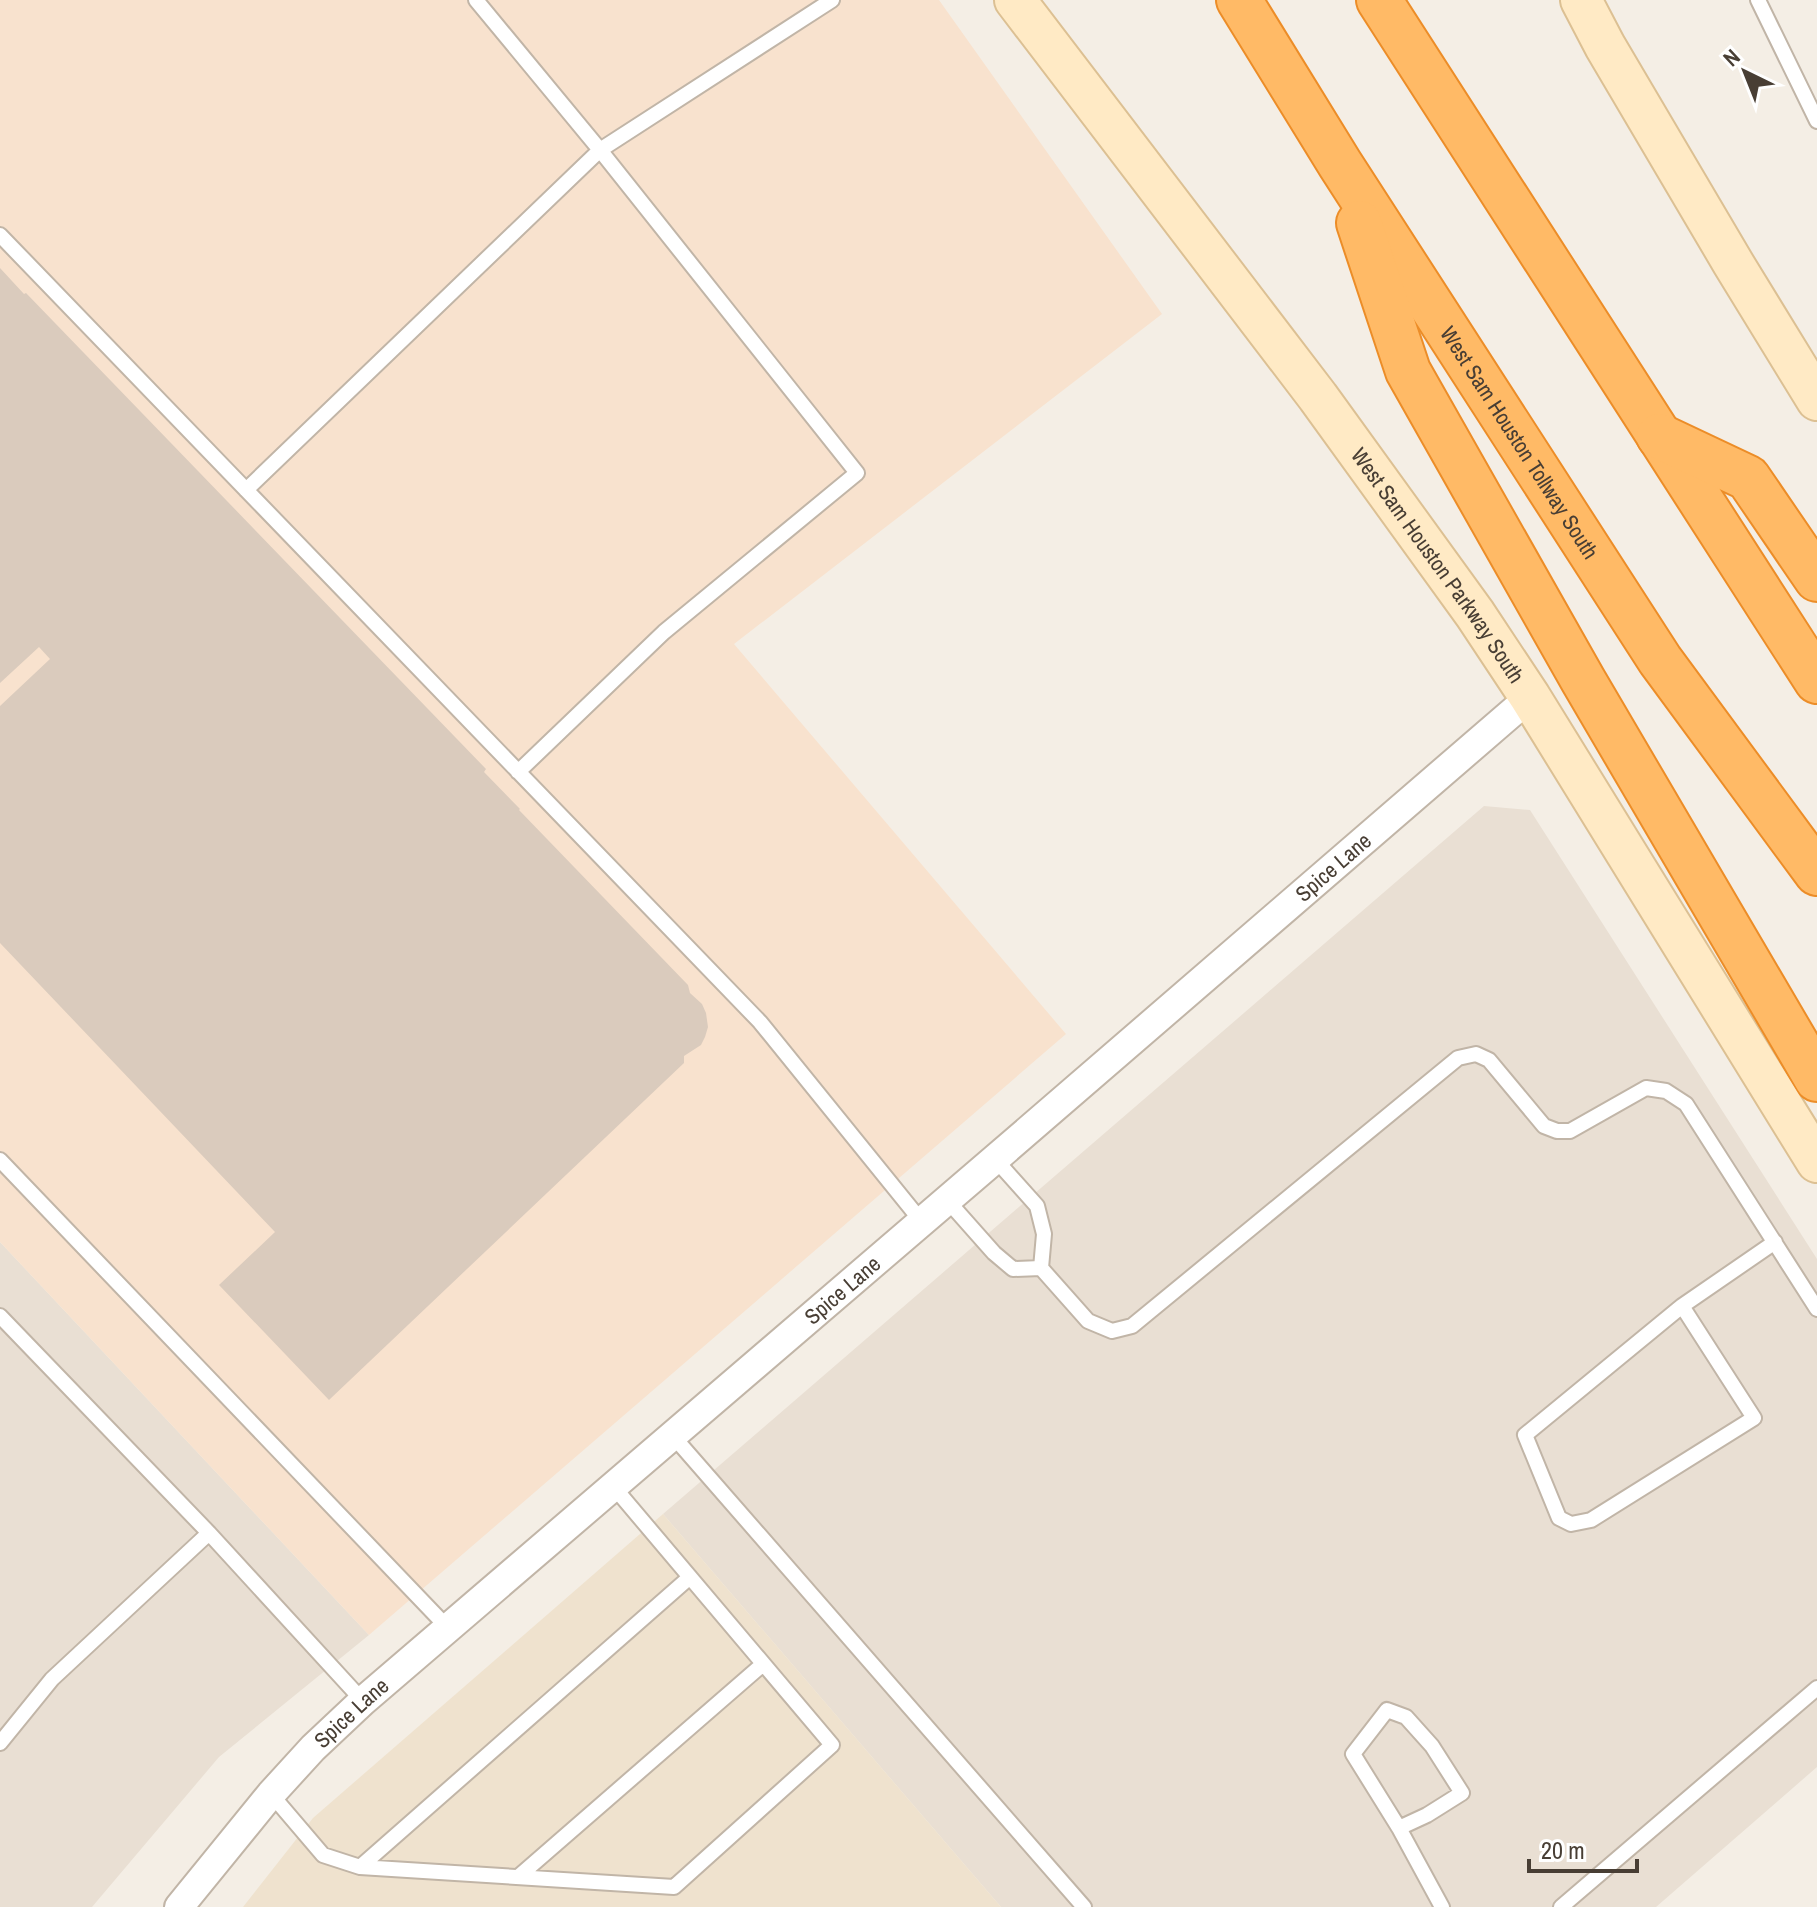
<svg xmlns="http://www.w3.org/2000/svg" width="1817" height="1907" font-family="'Archivo Narrow',sans-serif">
  <style>
    .residential { fill: #e9dfd3 }
    .commercial { fill: #f8e2ce }
    .education { fill: #efe2ce }
    .building { fill: #dacbbd }
    .lines { fill: none; stroke-linecap: round; stroke-linejoin: round }
    .service-casing { stroke: #c1b5a7; stroke-width: 18 }
    .minor-casing { stroke: #c1b5a7; stroke-width: 32 }
    .secondary-casing { stroke: #dcc093; stroke-width: 44 }
    .motorway-casing { stroke: #ec8d28; stroke-width: 48 }
    .service { stroke: #fff; stroke-width: 14 }
    .minor { stroke: #fff; stroke-width: 28 }
    .secondary { stroke: #ffeac5; stroke-width: 40 }
    .motorway { stroke: #ffba66; stroke-width: 44 }
    .labels { text-anchor: middle; stroke-width: 6; stroke-linejoin: round; paint-order: stroke }
    .street-label { font-size: 22px; fill: #483e34; stroke: #fff }
  </style>
  <rect width="100%" height="100%" fill="#f4eee5"/>
  <path class="residential" d="M1484,806l46,4 287,449v508l-161,140h-655l-338,-393z
    M0,1242l369,393 -150,122 -127,150h-92z"/>
  <path class="commercial" d="M0,0h939l223,314 -428,330 332,390 -697,601 -369,-393z"/>
  <path class="education" d="M663,1514l338,393h-758l70,-89z"/>
  <path class="building" d="M0,268l24,26 2,-1 460,476 -2,3 36,37 -1,1 169,175 2,8 12,11 4,9 2,14 -3,10 -4,8 -17,11v7l-355,337 -110,-115 56,-53 -275,-289v-237l50,-47 -11,-12 -39,36z"/>
  <g class="lines">
    <defs>
      <path id="service" d="M476,0l124,150 257,323 -193,159 -146,140
        M1758,0l59,121
        M0,235l760,787 162,200
        M246,490l354,-340 232,-150
        M995,1159l42,47 7,28 -3,34 47,53 24,10 20,-5 326,-268 18,-4 13,6 55,66 13,5h13l76,-43 20,3 20,13 131,205
        M0,1160l448,468
        M947,1200l47,53 19,16 28,-1
        M1682,1306l72,112 -163,102 -20,4 -12,-6 -34,-83z
        M1682,1306l93,-64
        M0,1316l209,217 154,168
        M673,1436l411,471
        M1387,1710l19,7 26,29 30,47 -35,22 -28,13 -46,-74z
        M0,1743l52,-64 157,-146
        M271,1794l52,61 37,12 330,-290
        M1399,1828l43,79
        M360,1867l314,20 158,-142 -219,-259
        M518,1877l245,-213
        M1561,1907l256,-219"/>
      <g id="minor">
        <path id="s1" d="M179,1907l92,-113 42,-46 50,-47 632,-542 535,-462"/>
      </g>
      <g id="secondary">
        <path id="s2" d="M1015,0l303,397 157,217 55,83 287,465"/>
        <path d="M1581,0l24,46 128,217 84,137"/>
      </g>
      <g id="motorway">
        <path id="s3" d="M1239,0l101,164 320,496 157,213"/>
        <path d="M1379,0l438,681"/>
        <path d="M1359,223l49,148 175,309 234,399"/>
        <path d="M1659,436l89,42 69,101"/>
      </g>
    </defs>
    <use href="#service" class="service-casing"/>
    <use href="#minor" class="minor-casing"/>
    <use href="#secondary" class="secondary-casing"/>
    <use href="#motorway" class="motorway-casing"/>
    <use href="#service" class="service"/>
    <use href="#minor" class="minor"/>
    <use href="#secondary" class="secondary"/>
    <use href="#motorway" class="motorway"/>
  </g>
  <g class="labels">
    <g class="street-label">
      <text dy="8" stroke="none"><textPath href="#s3" startOffset="524">West Sam Houston Tollway South</textPath></text>
      <text dy="8" stroke="none"><textPath href="#s2" startOffset="706">West Sam Houston Parkway South</textPath></text>
      <text dy="8" stroke="none"><textPath href="#s1" startOffset="1556">Spice Lane</textPath></text>
      <text dy="8" stroke="none"><textPath href="#s1" startOffset="908">Spice Lane</textPath></text>
      <text dy="8" stroke="none"><textPath href="#s1" startOffset="260">Spice Lane</textPath></text>
    </g>
  </g>
  <g transform="translate(1745 72) rotate(317)" stroke="#ffffff" stroke-width="6" paint-order="stroke">
  <path d="M0-6L14 30L0 20L-14 30Z" fill="#483e34"/>
  <text y="-12" font-size="22" font-weight="bold" text-anchor="middle" fill="#483e34">N</text>
  </g>
  <path d="M1529 1859v12h108v-12" fill="none" stroke="#483e34" stroke-width="4"/>
  <text x="1541" y="1859" font-size="24" fill="#483e34" stroke="#ffffff" stroke-width="6" paint-order="stroke">20 m</text>
</svg>
